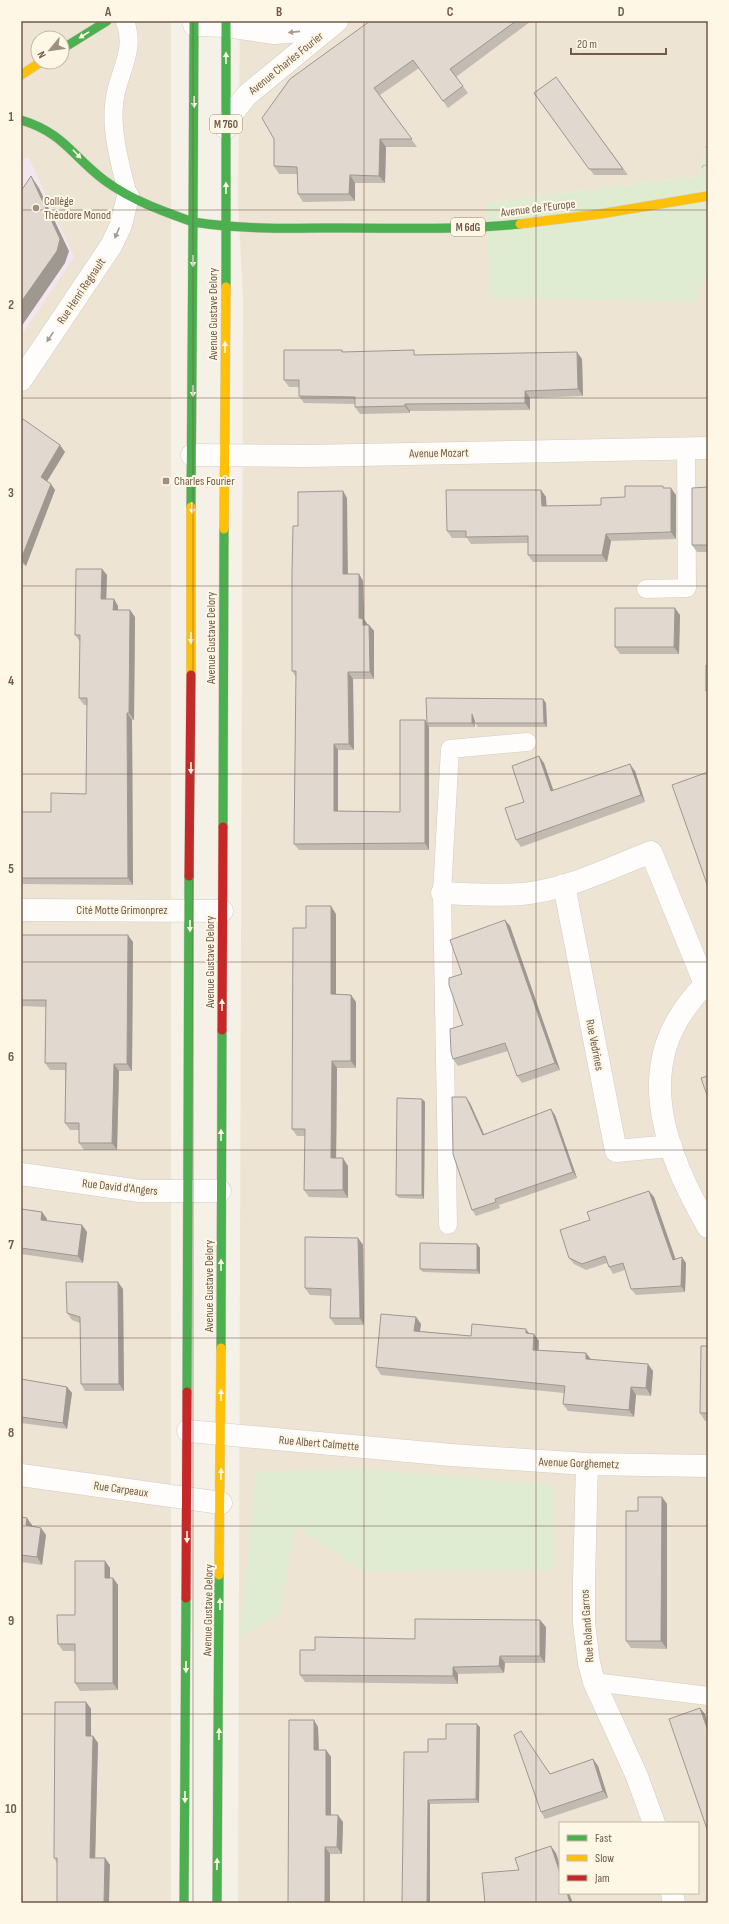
<svg xmlns="http://www.w3.org/2000/svg" width="729" height="1924" font-family="'Sofia Sans Condensed',sans-serif">
  <style>
    .residential { fill: #eee4d4; fill-rule: evenodd }
    .education { fill: #f2e7f0 }
    .green { fill: #dfecd2 }
    .forest { fill: url(#forest-crowns) }
    .lines { fill: none; stroke-linecap: round; stroke-linejoin: round }
    .lane-casing { stroke: #d3ccc2; stroke-width: 19 }
    .street-casing { stroke: #d3ccc2; stroke-width: 23 }
    .fast-casing { stroke: #d5cdc3; stroke-width: 10 }
    .slow-casing { stroke: #d5cdc3; stroke-width: 10 }
    .jam-casing { stroke: #d5cdc3; stroke-width: 10 }
    .lane { stroke: #fefdfb; stroke-width: 18 }
    .street { stroke: #fefdfb; stroke-width: 22 }
    .fast { stroke: #4caf50; stroke-width: 9 }
    .slow { stroke: #ffc107; stroke-width: 9 }
    .jam { stroke: #c62828; stroke-width: 9 }
    .wall { fill: #c2bbb2 }
    .shaded-wall { fill: #9e9891 }
    .building { fill: #e1d9cf; stroke: #9e9891 }
    .oneway { fill: #a99b90 }
    .oneway2 { fill: #fef7e6 }
    .grid { fill: none; stroke: #715a49; stroke-width: 1; stroke-opacity: 0.55 }
    .poi-dot { fill: #9f8f80; stroke: #fef7e6; stroke-width: 1.5 }
    .labels { text-anchor: middle; stroke-width: 4; stroke-linejoin: round; paint-order: stroke }
    .shield { fill: #fef7e6; stroke: #9b8978; stroke-width: 1 }
    .shield-label { font-size: 11px; font-weight: bold; fill: #715a49 }
    .street-label { font-size: 12px; fill: #715a49; stroke: #fef7e6 }
    .poi-label { font-size: 12px; fill: #715a49; stroke: #fef7e6; text-anchor: start }
    .neatline { fill: none; stroke: #715a49; stroke-width: 1.5 }
    .grid-label { font-size: 13px; text-anchor: middle; font-weight: bold; fill: #715a49 }
  </style>
  <defs>
    <pattern id="forest-crowns" width="20" height="18" patternUnits="userSpaceOnUse"><rect width="20" height="18" fill="#dfecd2"/><path d="M2 6a3 3 0 1 1 6 0M12 15a3 3 0 1 1 6 0" fill="none" stroke="#b9c2ac"/></pattern>
  </defs>
  <rect width="100%" height="100%" fill="#f5f1e7"/>
  <path class="residential" d="M21,21h150v1882h-150zM38,38h24v24h-24z
    M240,21h468v111l-9,44 -212,27 208,99 13,-34v1635h-470l5,-1603 -5,-99zM560,1823h138v70h-138z"/>
  <path class="education" d="M29,158l45,99 -53,79v-177z"/>
  <path class="green" d="M708,175v93l-13,34 -205,-4 -4,-95z
    M364,1469l189,16 2,85 -193,1 -66,-45 -16,88 -40,23 16,-165z"/>
  <path class="forest" d="M708,132v43l-9,1z"/>
  <g class="lines">
    <defs>
      <path id="lane" d="M125,21c12,32 -9,53 -11,84 -3,30 7,62 14,91
        M646,589l41,-1 -1,-140
        M448,1225l-6,-332 8,-144 77,-7
        M594,1682l114,14"/>
      <path id="street" d="M194,25l32,1 48,7 29,-2 25,-9
        M226,128l8,-17 13,-16 90,-74
        M21,380l90,-134 10,-21 7,-29
        M192,455l115,1 401,-8
        M564,885l52,266 55,-5
        M442,893c27,1 54,3 80,1 45,-4 88,-26 129,-42l54,132
        M21,910l201,1
        M708,982c-9,8 -17,18 -24,28 -49,69 -14,151 24,217
        M21,1174l119,17h80
        M188,1431l263,24 136,9 121,2
        M587,1464l-3,117v42l5,40 5,19 42,92 18,49
        M21,1475l200,28
        M672,1893l2,10"/>
      <path id="fast" d="M194,21l-1,201c51,8 102,6 154,6 58,0 115,2 173,-4
        M226,21v206
        M62,49l45,-28
        M21,120c43,13 51,36 83,60 27,20 58,31 89,42l-2,285
        M226,287v-60
        M223,827l1,-298
        M221,1348l1,-318
        M187,1392l2,-516
        M184,1903l2,-305
        M217,1903l2,-328"/>
      <path id="slow" d="M21,75l20,-13
        M520,224l80,-10 108,-18
        M224,529l2,-242
        M191,675v-168
        M219,1575l2,-227"/>
      <path id="jam" d="M189,876l2,-201
        M222,1030l1,-203
        M186,1598l1,-206"/>
    </defs>
    <use href="#lane" class="lane-casing"/>
    <use href="#street" class="street-casing"/>
    <use href="#fast" class="fast-casing"/>
    <use href="#slow" class="slow-casing"/>
    <use href="#jam" class="jam-casing"/>
    <use href="#lane" class="lane"/>
    <use href="#street" class="street"/>
    <use href="#fast" class="fast"/>
    <use href="#slow" class="slow"/>
    <use href="#jam" class="jam"/>
  </g>
  <path class="wall" d="M370,21h159l1,1 -74,55 12,16 -20,15 -29,-40 -39,27 37,52h-31l-1,36h-30v18l-52,1 -5,-8v-20h-19l-5,-8z
    M556,77l72,98h-34l-60,-82z
    M342,350l1,2 74,3 165,4 1,37 -53,2v12l-120,1v2l-50,1 -5,-7v-3l-51,-1 -5,-7v-9h-10l-5,-7z
    M21,422l44,30 -18,29 4,3 4,6 -29,76 -5,-3z
    M708,487v65h-11l-5,-7z
    M665,488l11,7v44l-65,2 -4,21h-74l-5,-7v-12l-57,1 -4,-6h-15l-5,-7 94,-41 5,7v9l55,-1 24,-8z
    M347,498v76h12l4,7 1,38 4,6h1l5,6v48h-21l1,71h-16v61l62,1 25,-92 2,3 116,-24 3,4 1,24h-69l-4,-5 1,5h-46v123h-130l-5,-6 2,-167 -4,-6 6,-145z
    M102,569l5,6 -1,24h8l4,7v4l17,7 -1,103h-2l1,165 -112,-1v-72h30l35,-18 1,-89h-3l-5,-7 1,-56 -5,-7z
    M680,615l-1,39h-59l-5,-7z
    M544,763l9,27 82,-19 10,31 -124,45 -5,-7 8,-38z
    M336,914v80l15,1 5,7v66h-19l-1,90 12,8v32l-39,-1 -5,-7 1,-54h-8l-5,-7 14,-201z
    M505,920l5,6 50,144 -38,13 -5,-7 -9,-25 -50,15 -5,-7 10,-34 -1,-51z
    M21,935l112,7 -1,129h-13l-2,79h-33l-5,-7v-13h-9l-5,-7v-53h-15l-5,-7 1,-56 -25,-1z
    M422,1099l3,3 -1,97 -25,-1 -3,-3z
    M470,1103l14,31 71,-19 22,63 -78,27 1,3 -24,8 -4,-6z
    M649,1191l5,6 21,62 11,4 -1,29 -49,3 -5,-6 -6,-19 -12,4 -4,-7 -2,-4 -21,7 -12,-6 -5,-6 21,-38z
    M21,1209l21,3 5,7v2l35,4 5,7 -4,31 -62,-9z
    M358,1238l5,7 1,80h-29l-5,-7 1,-22 -21,-1 -5,-7z
    M477,1244l3,4v26l-57,-2 -3,-3z
    M123,1289l1,102h-39l-4,-7 -1,-61 -8,-3 -5,-7z
    M416,1317l5,7 -1,7 51,5 58,-2 10,7 -1,9 48,3 5,6 62,12 -2,25 -15,-1 -2,22 -66,-6 -5,-7 1,-11 -183,-18 -5,-8z
    M708,1346v75h-3l-5,-8z
    M21,1379l46,8 5,6 -5,36 -46,-6z
    M662,1497l5,7v145l-36,-1 -5,-7 12,-130z
    M21,1517l11,8v1l14,9 -4,30 -21,-3z
    M105,1561l5,7v10h3l5,7v105l-38,1 -5,-8v-32h-12l-5,-7 17,-29z
    M546,1627l-1,36h-40l-1,10 -46,1v10l-153,-2 -5,-7 15,-25 100,-11z
    M86,1702l5,7v27h2l5,7 -3,115h10l5,7 -53,-2 -3,-5z
    M318,1727l1,23h7l5,7v58l12,7 -1,32h-12v49h-42z
    M480,1727l-1,76 -49,1v99h-28l26,-151 18,-13z
    M593,1759l5,7 10,32 -63,21 -4,-7 9,-38z"/>
  <path class="shaded-wall" d="M380,139l6,8 -1,36 -6,-7z
    M350,175l5,8v18l-6,-7z
    M31,176l8,12 30,63 -4,12 -44,64v-25z
    M577,352l5,7 1,37 -5,-7z
    M525,391l5,7v12l-5,-7z
    M405,404l5,7v2l-5,-7z
    M60,445l5,7 -19,31 -5,-6z
    M51,484l4,6 -29,76 -5,-7z
    M671,488l5,7v44l-5,-7z
    M541,490l5,7 1,16 -5,-7z
    M343,491l4,7 1,82 -5,-6z
    M606,534l5,7 -4,21 -5,-7z
    M102,569l5,6 -1,31 -5,-7z
    M359,574l4,7 1,38 4,6v6l-9,-13z
    M114,599l4,7v11l-5,-7z
    M675,608l5,7 -1,39 -5,-7z
    M130,610l5,7 -1,103 -5,-7z
    M369,625l5,6v48l-4,-7z
    M348,672l5,7 1,71 -5,-6z
    M543,699l3,4 1,24 -3,-4z
    M127,713l5,7 1,165 -5,-7z
    M472,714l2,4 1,9 -3,-4z
    M425,720l4,7v123l-4,-7z
    M334,744l4,6v68l-4,-7z
    M539,756l5,7 12,35 -5,-7z
    M630,764l5,7 10,31 -4,-7z
    M331,906l5,8v88l-5,-8z
    M505,920l5,6 50,144 -5,-7z
    M128,935l5,7 -1,129 -5,-7z
    M351,995l5,7v66l-5,-7z
    M332,1061l5,7 -1,98 -5,-8z
    M114,1064l5,7 -2,79 -5,-7z
    M466,1097l4,6 17,38 -4,-6z
    M422,1099l3,3 -1,97 -2,-4z
    M551,1109l4,6 22,63 -4,-6z
    M343,1158l5,8v32l-5,-8z
    M649,1191l5,6 24,69 -5,-6z
    M42,1212l5,7 -1,8 -5,-7z
    M82,1225l5,7 -4,31 -5,-7z
    M358,1238l5,7 1,80 -4,-7z
    M477,1244l3,4v26l-3,-4z
    M682,1257l4,6 -1,29 -4,-6z
    M118,1282l5,7 1,102 -5,-7z
    M416,1317l5,7 -2,14 -5,-7z
    M526,1329l5,7 -5,-3z
    M534,1334l5,7 -1,16 -5,-7z
    M586,1353l5,7 -5,-1z
    M648,1364l5,7 -2,25 -5,-8z
    M67,1387l5,6 -5,36 -4,-6z
    M631,1387l5,8 -2,22 -5,-7z
    M662,1497l5,7v145l-6,-8z
    M27,1518l5,7 -1,8 -5,-8z
    M41,1528l5,7 -4,30 -5,-8z
    M105,1561l5,7v17l-5,-7z
    M113,1578l5,7v105l-5,-7z
    M540,1620l6,7 -1,36 -5,-7z
    M500,1656l5,7 -1,10 -5,-7z
    M453,1667l5,7v10l-5,-8z
    M86,1702l5,7v34l-5,-7z
    M700,1708l5,6 3,10v7z
    M314,1720l4,7 1,30 -5,-7z
    M477,1724l3,3 -1,76 -3,-4z
    M93,1736l5,7 -3,122 -5,-7z
    M326,1750l5,7v65l-5,-7z
    M593,1759l5,7 10,32 -5,-7z
    M428,1800l2,4v99h-3z
    M338,1815l5,7 -1,32 -5,-7z
    M551,1846l5,7 4,12v8z
    M325,1847l5,7v49h-5z
    M105,1858l5,7 -1,38h-5z
    M567,1893h2l4,10h-3z"/>
  <path class="building" d="M370,21h146l-66,48 13,17 -20,15 -30,-41 -39,28 38,51h-32l-1,37 -29,-1 -1,19h-51l-1,-27 -23,-1v-27l-12,-21 28,-39z
    M556,77l67,92h-34l-55,-76z
    M31,176l29,63 -3,12 -36,51v-111z
    M284,350h58v2l72,-2v5l163,-3 1,37 -53,2v12l-120,1v2l-50,1v-10l-56,-1v-16h-15z
    M23,419l37,26 -19,32 10,7 -30,75v-137z
    M625,486h38v2h8v44l-65,2 -4,21h-74v-19l-62,1v-6h-19l-1,-41h95l1,16 59,-1v-7l24,-1z
    M708,487v58h-16v-57z
    M343,491v83h16v44l4,1v6h6l1,47h-22l1,72h-15v67l66,1v-92h25v123l-131,1 2,-173h-4v-98l1,-47h5v-34z
    M76,569h26l-1,30h13l-1,11h17l-1,103h-2l1,165h-107v-66h30v-19l35,1 1,-96h-8l1,-63h-5z
    M615,608h60l-1,39h-59z
    M706,665h2v26h-2z
    M426,698l117,1 1,24h-69l-3,-9v9h-45z
    M539,756l12,35 79,-27 11,31 -125,45 -11,-32 19,-6 -12,-36z
    M708,772v115l-36,-102z
    M306,906h25v88l20,1v66h-19l-1,97h12v32h-39l1,-61h-13l1,-201h13z
    M505,920l50,143 -38,13 -12,-33 -52,16 -2,-7 -1,-23 13,-4 -14,-40v-7l13,-4 -12,-34z
    M21,935h107l-1,129h-13l-2,79h-33v-20h-14l1,-60h-21l1,-63h-25z
    M708,1076v22l-7,-20z
    M452,1097h14l17,38 68,-26 22,63 -78,27 1,3 -24,8 -19,-56z
    M397,1098l25,1v96h-26z
    M649,1191l24,69 9,-3 -1,29 -50,3 -8,-26 -14,4 -4,-11 -23,8 -13,-6 -9,-28 30,-10 -3,-8z
    M21,1209l21,3 -1,8 41,5 -4,31 -57,-8z
    M305,1237l53,1 2,80h-30l1,-29 -26,-1z
    M420,1243l57,1v26l-57,-1z
    M66,1282h52l1,102h-38l-1,-67 -13,-4z
    M381,1314l35,3 -2,14 57,5 1,-12 54,5v4l8,1 -1,16 53,3v6l62,5 -2,24 -15,-1 -2,23 -66,-6 2,-18 -189,-19z
    M701,1346h7v67h-8z
    M21,1379l46,8 -4,36 -42,-6z
    M638,1497h24l-1,144h-35v-130h12z
    M21,1517l6,1 -1,7 15,3 -4,29 -16,-2z
    M75,1561h30v17h8v105h-38v-39h-17l-1,-29h18z
    M415,1619l125,1v36h-40l-1,10 -46,1v9l-153,-1v-25h15v-13l100,2z
    M55,1702h31v34h7l-3,122h15l-1,45h-47v-45h-3z
    M700,1708l8,23v101l-39,-113z
    M289,1720h25v30h12v65h12l-1,32h-12v56h-37z
    M446,1724h31l-1,75 -48,1 -1,103h-25l2,-151h24v-13h18z
    M521,1731l29,43 43,-15 10,32 -62,21 -27,-77z
    M551,1846l9,27v20h7l3,10h-85l-3,-30 37,-3 -4,-12z"/>
  <defs><path id="oneway-solid" d="M-6-.8H1V-3.2L6.5 0L1 3.2V.8H-6Z"/></defs>
  <g class="oneway">
    <use href="#oneway-solid" transform="translate(294 32) rotate(174)"/>
    <use href="#oneway-solid" transform="translate(117 233) rotate(113)"/>
    <use href="#oneway-solid" transform="translate(50 337) rotate(124)"/>
  </g>
  <g class="oneway2">
    <use href="#oneway-solid" transform="translate(84 35) rotate(148)"/>
    <use href="#oneway-solid" transform="translate(226 58) rotate(-90)"/>
    <use href="#oneway-solid" transform="translate(194 102) rotate(90)"/>
    <use href="#oneway-solid" transform="translate(77 154) rotate(46)"/>
    <use href="#oneway-solid" transform="translate(226 188) rotate(-90)"/>
    <use href="#oneway-solid" transform="translate(193 261) rotate(90)"/>
    <use href="#oneway-solid" transform="translate(225 347) rotate(-90)"/>
    <use href="#oneway-solid" transform="translate(193 391) rotate(90)"/>
    <use href="#oneway-solid" transform="translate(192 508) rotate(90)"/>
    <use href="#oneway-solid" transform="translate(191 638) rotate(90)"/>
    <use href="#oneway-solid" transform="translate(191 768) rotate(90)"/>
    <use href="#oneway-solid" transform="translate(190 926) rotate(90)"/>
    <use href="#oneway-solid" transform="translate(222 1005) rotate(-90)"/>
    <use href="#oneway-solid" transform="translate(221 1135) rotate(-90)"/>
    <use href="#oneway-solid" transform="translate(221 1265) rotate(-90)"/>
    <use href="#oneway-solid" transform="translate(221 1395) rotate(-90)"/>
    <use href="#oneway-solid" transform="translate(221 1474) rotate(-89)"/>
    <use href="#oneway-solid" transform="translate(187 1537) rotate(90)"/>
    <use href="#oneway-solid" transform="translate(220 1604) rotate(-90)"/>
    <use href="#oneway-solid" transform="translate(186 1667) rotate(90)"/>
    <use href="#oneway-solid" transform="translate(219 1734) rotate(-89)"/>
    <use href="#oneway-solid" transform="translate(185 1797) rotate(90)"/>
    <use href="#oneway-solid" transform="translate(217 1864) rotate(-89)"/>
  </g>
  <path class="grid" d="M193,21v1882M364,21v1882M536,21v1882M21,210h687M21,398h687M21,586h687M21,774h687M21,962h687M21,1150h687M21,1338h687M21,1526h687M21,1714h687"/>
  <g class="poi-dot">
    <circle cx="36" cy="208" r="4"/>
    <rect x="162" y="477" width="8" height="8" rx="2"/>
  </g>
  <g class="labels">
    <g class="shield">
      <rect x="210" y="115" width="32" height="18" rx="3"/>
      <rect x="451" y="218" width="34" height="18" rx="3"/>
    </g>
    <g class="shield-label">
      <text x="226" y="128">M 760</text>
      <text x="468" y="231">M 6dG</text>
    </g>
    <g class="street-label">
      <text transform="translate(286 63) rotate(-39)" y="4">Avenue Charles Fourier</text>
      <text transform="translate(538 208) rotate(-7)" y="4">Avenue de l'Europe</text>
      <text transform="translate(81 291) rotate(-56)" y="4">Rue Henri Regnault</text>
      <text transform="translate(213 314) rotate(-90)" y="4">Avenue Gustave Delory</text>
      <text transform="translate(439 453) rotate(-1)" y="4">Avenue Mozart</text>
      <text transform="translate(211 638) rotate(-90)" y="4">Avenue Gustave Delory</text>
      <text x="122" y="914">Cité Motte Grimonprez</text>
      <text transform="translate(210 962) rotate(-90)" y="4">Avenue Gustave Delory</text>
      <text transform="translate(595 1045) rotate(79)" y="4">Rue Vedrines</text>
      <text transform="translate(120 1187) rotate(6)" y="4">Rue David d'Angers</text>
      <text transform="translate(209 1286) rotate(-90)" y="4">Avenue Gustave Delory</text>
      <text transform="translate(319 1443) rotate(5)" y="4">Rue Albert Calmette</text>
      <text transform="translate(579 1463) rotate(2)" y="4">Avenue Gorghemetz</text>
      <text transform="translate(121 1489) rotate(8)" y="4">Rue Carpeaux</text>
      <text transform="translate(208 1610) rotate(-89)" y="4">Avenue Gustave Delory</text>
      <text transform="translate(587 1626) rotate(-94)" y="4">Rue Roland Garros</text>
    </g>
    <g class="poi-label">
      <text x="44" y="205">Collège<tspan x="44" dy="14">Théodore Monod</tspan></text>
      <text x="174" y="485">Charles Fourier</text>
    </g>
  </g>
  <rect width="729" height="1924" fill="none" stroke="#fef7e6" stroke-width="44"/>
  <rect x="559" y="1822" width="140" height="72" fill="#fef7e6" stroke="#c6b8a7"/>
  <rect x="567" y="1835" width="20" height="6" fill="#4caf50" stroke="#c6b8a7"/>
  <text x="595" y="1842" font-size="12" fill="#715a49">Fast</text>
  <rect x="567" y="1855" width="20" height="6" fill="#ffc107" stroke="#c6b8a7"/>
  <text x="595" y="1862" font-size="12" fill="#715a49">Slow</text>
  <rect x="567" y="1875" width="20" height="6" fill="#c62828" stroke="#c6b8a7"/>
  <text x="595" y="1882" font-size="12" fill="#715a49">Jam</text>
  <g transform="translate(50 50) rotate(241)"><circle r="19" fill="#fef7e6" stroke="#c6b8a7"/>
  <path d="M0-3L7 15L0 10L-7 15Z" fill="#9f8f80"/>
  <text y="-6" font-size="11" font-weight="bold" text-anchor="middle" fill="#715a49">N</text>
  </g>
  <path d="M571 48v6h95v-6" fill="none" stroke="#715a49" stroke-width="2"/>
  <text x="577" y="48" font-size="12" fill="#715a49" stroke="#fef7e6" stroke-width="3" paint-order="stroke">20 m</text>
  <rect x="22" y="22" width="685" height="1880" class="neatline"/>
  <g class="grid-label">
    <text x="108" y="16">A</text>
    <text x="279" y="16">B</text>
    <text x="450" y="16">C</text>
    <text x="621" y="16">D</text>
    <text x="11" y="121">1</text>
    <text x="11" y="309">2</text>
    <text x="11" y="497">3</text>
    <text x="11" y="685">4</text>
    <text x="11" y="873">5</text>
    <text x="11" y="1061">6</text>
    <text x="11" y="1249">7</text>
    <text x="11" y="1437">8</text>
    <text x="11" y="1625">9</text>
    <text x="11" y="1813">10</text>
  </g>
</svg>
